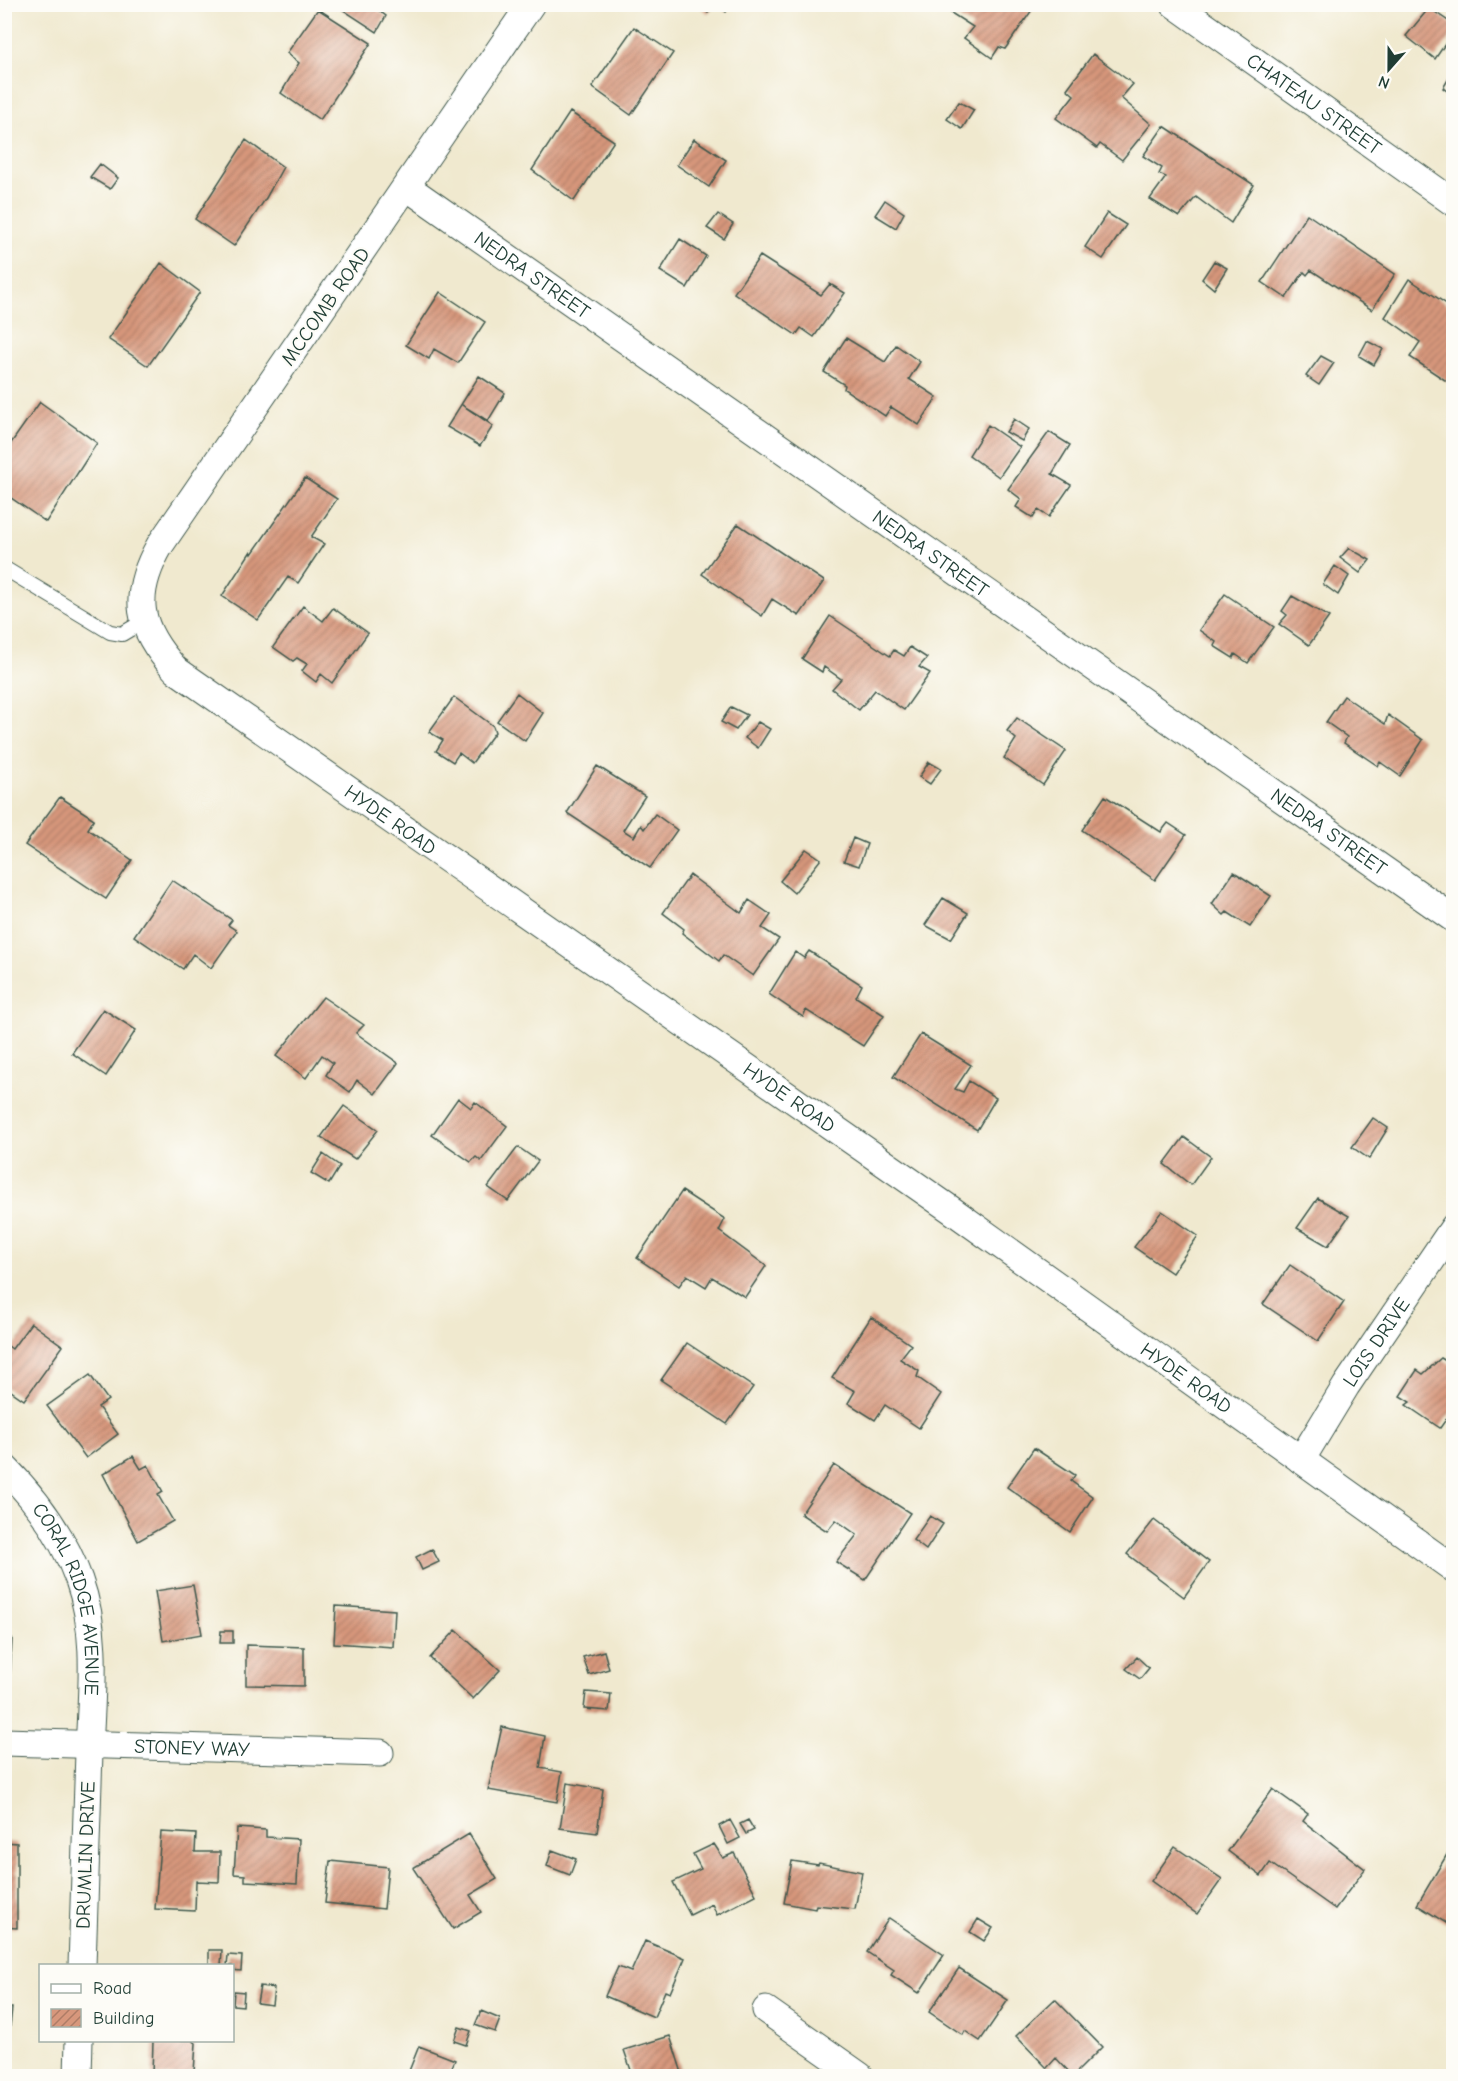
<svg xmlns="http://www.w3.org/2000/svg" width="1458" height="2081" font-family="'Comic Neue',sans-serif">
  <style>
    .building { fill: url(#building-hatch) }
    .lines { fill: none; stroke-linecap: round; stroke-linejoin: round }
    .service-casing { stroke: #3e574b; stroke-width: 16 }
    .minor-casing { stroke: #3e574b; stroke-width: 29 }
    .service { stroke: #fff; stroke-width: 14 }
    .minor { stroke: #fff; stroke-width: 27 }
    .labels { text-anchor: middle; stroke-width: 4.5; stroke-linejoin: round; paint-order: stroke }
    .street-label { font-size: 20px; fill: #1f3d34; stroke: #fdfcf7 }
  </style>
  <defs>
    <pattern id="building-hatch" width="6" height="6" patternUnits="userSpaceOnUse" patternTransform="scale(1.5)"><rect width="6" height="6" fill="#d7977c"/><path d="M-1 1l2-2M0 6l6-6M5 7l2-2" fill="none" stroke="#ae7c66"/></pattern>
  </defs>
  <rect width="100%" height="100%" fill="#fdfcf7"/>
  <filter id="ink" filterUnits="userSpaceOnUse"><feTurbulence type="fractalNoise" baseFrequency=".0167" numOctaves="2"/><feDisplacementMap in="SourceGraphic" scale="12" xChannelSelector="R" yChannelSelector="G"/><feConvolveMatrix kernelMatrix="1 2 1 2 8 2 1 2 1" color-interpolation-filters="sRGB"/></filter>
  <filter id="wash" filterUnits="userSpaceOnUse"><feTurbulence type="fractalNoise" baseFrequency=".008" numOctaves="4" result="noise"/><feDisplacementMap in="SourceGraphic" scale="24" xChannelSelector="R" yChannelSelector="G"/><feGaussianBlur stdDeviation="1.35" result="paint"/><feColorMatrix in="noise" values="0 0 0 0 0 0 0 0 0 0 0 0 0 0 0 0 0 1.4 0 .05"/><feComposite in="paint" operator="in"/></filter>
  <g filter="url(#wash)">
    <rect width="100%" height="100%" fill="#f0e9cf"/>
    <g id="blocks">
      <path class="building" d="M339,4h31l16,12 -9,16 -40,-26z
        M696,4h19l-7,9z
        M716,4h16l-6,8z
        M937,4h87l8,6 -27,39 -6,-2 -7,11 -28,-20 9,-11z
        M1429,8l25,17v6l-19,28 -29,-23z
        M318,9l53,34 -51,77 -39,-27 18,-30 -12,-10z
        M634,27l39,26 -42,62 -39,-28z
        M1093,54l40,30 -12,14 30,26 -29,36 -22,-16 -3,4 -41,-30 18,-23 -7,-6z
        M1454,70v26l-11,-8z
        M959,102l15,8 -12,19 -15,-10z
        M570,112l44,29 -40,60 -42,-31z
        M1164,126l90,59 -23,38 -35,-26 -17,20 -29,-18 16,-22 -7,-3 3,-6 -19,-12z
        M694,139l32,21 -17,27 -32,-22z
        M246,140l37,27 -17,31 -32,48 -39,-27z
        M100,164l18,14 -8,11 -20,-12z
        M885,200l19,13 -8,15 -21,-13z
        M1107,213l19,12 -23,34 -18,-12z
        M718,214l15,10 -9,15 -17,-11z
        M1307,214l88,60 -23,36 -61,-40 -4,5 -3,-3 -18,26 -24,-16z
        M680,239l26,17 -19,32 -27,-17z
        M760,256l61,39 9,-11 15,9 -31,44 -13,-9 -5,7 -62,-42z
        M1214,261l13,7 -13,21 -12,-10z
        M161,263l39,29 -52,74 -40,-27z
        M1409,279l45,30v77l-44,-29 10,-15 -35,-25z
        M440,292l45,30 -27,41 -24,-14 -5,10 -23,-14z
        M846,338l39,24 11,-17 24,17 -11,17 28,18 -18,28 -28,-18 -6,9 -41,-27 1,-4 -21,-13z
        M1367,341l16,8 -9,16 -15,-9z
        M1321,356l13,7 -15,22 -13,-9z
        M479,376l26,17 -17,28 -26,-16 31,21 -13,20 -33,-19z
        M40,402l57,41 -51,79 -42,-29v-40z
        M1014,419l15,10 -7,12 -16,-9z
        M988,425l32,22 -21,30 -30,-22z
        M1049,432l21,13 -18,29 19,11 -22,32 -11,-7 -5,8 -17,-11 5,-8 -13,-10z
        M305,478l32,21 -26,38 13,7 -26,39 -10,-6 -30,43 -36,-24 29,-45 1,3z
        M738,524l86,57 -25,35 -27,-17 -10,17 -60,-42z
        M1349,548l21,12 -10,13 -20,-15z
        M1335,566l14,10 -11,19 -15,-11z
        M1225,594l49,33 -26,36 -13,-9 -2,4 -19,-12 2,-4 -17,-12z
        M1292,596l37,21 -20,28 -30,-21 8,-9 -5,-4z
        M303,606l20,15 10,-13 35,25 -36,50 -11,-9 -5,8 -14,-11 5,-7 -10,-6 -4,3 -20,-14z
        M830,616l60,40 4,-6 10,6 6,-9 17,11 -8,9 11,6 -26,37 -29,-20 -16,20 -27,-21 9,-10 -17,-12 -2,5 -20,-13z
        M517,693l26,20 -18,28 -28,-20z
        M1344,696l41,28 3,-9 35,25 -23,36 -20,-14 -2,4 -34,-23 3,-6 -21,-15z
        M454,697l39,29 2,6 -23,31 -13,-10 -6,9 -17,-11 7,-11 -14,-8z
        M731,707l16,8 -11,15 -15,-8z
        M1017,718l49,33 -23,34 -39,-27 12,-19 -9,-8z
        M758,722l12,7 -12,19 -13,-10z
        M929,762l12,7 -11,15 -11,-7z
        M597,766l48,30 -22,34 11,7 7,-12 3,4 11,-15 22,16 -27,38 -83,-55z
        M1105,796l56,36 7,-9 18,12 -31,45 -73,-50z
        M60,797l34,22 -6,10 44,31 -26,39 -81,-54z
        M853,838l14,6 -8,22 -15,-5z
        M806,849l15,10 -27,34 -14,-12z
        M1234,872l37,24 -21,31 -23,-15 -3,3 -12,-11z
        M690,875l51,38 8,-13 22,15 -9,13 17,11 -26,37 -30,-21 -4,6 -37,-28 2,-4 -21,-16z
        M172,880l60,40 -4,5 9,6 -26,37 -18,-14 -10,15 -49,-33z
        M943,898l25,15 -17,26 -26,-14z
        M809,951l53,34 -6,12 28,18 -21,31 -57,-36 -3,7 -34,-23 26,-42 9,6z
        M323,997l41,28 -8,8 42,30 -23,31 -18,-14 -7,12 -24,-17 7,-12 -11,-8 -16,23 -30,-22z
        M103,1009l33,21 -30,46 -34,-23z
        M921,1034l50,31 -16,24 8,3 6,-11 27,17 -19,32 -84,-53z
        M458,1098l13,10 4,-6 32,24 -26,35 -5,-4 -5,5 -39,-27z
        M344,1106l34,24 -23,29 -34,-22z
        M1373,1118l15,10 -19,31 -17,-12z
        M1184,1137l27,20 -20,28 -27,-21z
        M518,1147l20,14 -30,40 -20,-14z
        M323,1154l17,12 -11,18 -18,-11z
        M682,1191l43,28 -6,12 47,35 -21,31 -33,-20 -6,10 -19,-12 -8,11 -42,-28z
        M1318,1198l31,18 -21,30 -31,-18z
        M1162,1211l36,25 -26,37 -38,-26z
        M1290,1265l54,37 -26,39 -55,-37z
        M871,1317l40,28 -11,14 19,12 -2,6 24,17 -22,34 -34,-23 -10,15 -27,-17 7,-12 -23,-13z
        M31,1323l32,23 -39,54 -20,-14v-43l8,6z
        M687,1343l66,44 -26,37 -66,-44z
        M1441,1358l13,8v42l-14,20 -34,-23 4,-3 -10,-6 17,-26 6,4z
        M90,1375l18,25 -10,7 20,27 -32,24 -39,-52z
        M1034,1448l41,27 -4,6 22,16 -23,35 -63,-45z
        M133,1456l8,13 7,-4 15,27 -5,3 15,26 -35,20 -35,-67z
        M834,1465l76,48 -45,67 -29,-18 21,-27 -21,-15 -9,11 -26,-17z
        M930,1516l13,8 -17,26 -13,-10z
        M1154,1520l55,42 -25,35 -57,-43z
        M432,1549l7,13 -17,8 -6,-13z
        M193,1585l9,49 -39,7 -8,-50z
        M336,1606l59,4 -2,37 -59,-4z
        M456,1630l44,40 -27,29 -43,-41z
        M221,1631h12v12h-13z
        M4,1638h8l-2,41h-6z
        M246,1645l58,2v39l-58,-1z
        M604,1651l5,18 -20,6 -6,-18z
        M1137,1657l12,11 -9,11 -14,-10z
        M586,1692l25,2 -2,17 -25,-2z
        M502,1727l43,9 -5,32 22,4 -5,30 -69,-12z
        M567,1783l36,6 -6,44 -37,-5z
        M1273,1789l35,25 -5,7 62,48 -30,40 -65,-46 -9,13 -33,-25z
        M730,1820l10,18 -12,6 -9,-18z
        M748,1820l6,10 -8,4 -6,-10z
        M237,1828l29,2v7l33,2 -2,45 -52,-3v-6l-11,-1z
        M161,1832l35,2 -1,18h25l-1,30 -23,-1 -1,30 -40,-2z
        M469,1834l28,45 -27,16 11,17 -28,17 -40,-61z
        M4,1842l13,1v85l-13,-1z
        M714,1844l9,14 11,-5 22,42 -39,20 -5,-11 -22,11 -17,-33 28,-13 -8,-15z
        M1452,1846l2,1v81l-37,-23z
        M1175,1847l47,32 -25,35 -46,-33z
        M552,1850l24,9 -6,16 -23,-9z
        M330,1861l58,6 -4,42 -59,-6z
        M792,1861l26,4 1,-2 43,9 -7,37 -39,-4 -1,4 -31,-6z
        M889,1918l55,37 -25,38 -28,-18 3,-5 -27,-18z
        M978,1919l15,9 -9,13 -14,-9z
        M645,1941l40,17 -15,35 -5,-2 -11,26 -49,-21 13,-29 13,5z
        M209,1950h13l-1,16h-12z
        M228,1955l14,1 -1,15 -9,-1v-4h-5z
        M959,1968l49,32 -28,41 -15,-10 -2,4 -34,-23z
        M260,1986l14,2 -2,17 -15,-2z
        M234,1991l10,1 -1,14 -10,-1z
        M1055,1999l47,48 -29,29 -17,-18 -9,10 -31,-32z
        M4,2008h8l-6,55h-2z
        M481,2011l19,8 -5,13 -20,-7z
        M459,2027l12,4 -5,14 -12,-4z
        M670,2036l13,40h-50l-9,-26z
        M153,2040h39l4,3 -2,29h-6l-1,4h-35z
        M419,2046l36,14 -7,16h-41z
        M4,2065h7v11h-7z"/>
    </g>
  </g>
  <g filter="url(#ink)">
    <use href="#blocks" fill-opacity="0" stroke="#3e574b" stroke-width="1.5"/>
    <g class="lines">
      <defs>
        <path id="service" d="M4,568l106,64 12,2 22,-13"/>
        <g id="minor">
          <path id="s1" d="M531,4l-371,541c-29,51 -23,83 16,125l777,541 501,358"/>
          <path id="s2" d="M1174,4l280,199"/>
          <path id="s3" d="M407,187l1047,732"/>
          <path id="s4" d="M1301,1460l45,-74 108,-159"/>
          <path id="s5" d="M4,1467c32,32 60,71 75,113 20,55 12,115 10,172 -2,71 -5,142 -7,214"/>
          <path id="s6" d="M4,1742l376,11"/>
          <path d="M766,2010l94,66"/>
          <path d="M78,2076l1,-36"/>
        </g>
      </defs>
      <use href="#service" class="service-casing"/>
      <use href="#minor" class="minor-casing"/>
      <use href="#service" class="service"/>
      <use href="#minor" class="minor"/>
    </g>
  </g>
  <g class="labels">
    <g class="street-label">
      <text dy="7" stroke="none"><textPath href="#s2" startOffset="172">CHATEAU STREET</textPath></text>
      <text dy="7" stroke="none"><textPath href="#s3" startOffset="153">NEDRA STREET</textPath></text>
      <text transform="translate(325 306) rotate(-55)" y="7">MCCOMB ROAD</text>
      <text dy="7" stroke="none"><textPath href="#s3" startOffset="639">NEDRA STREET</textPath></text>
      <text dy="7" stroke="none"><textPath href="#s1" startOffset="1056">HYDE ROAD</textPath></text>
      <text dy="7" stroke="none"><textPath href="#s3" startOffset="1125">NEDRA STREET</textPath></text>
      <text dy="7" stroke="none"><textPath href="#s1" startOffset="1542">HYDE ROAD</textPath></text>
      <text dy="7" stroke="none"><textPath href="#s4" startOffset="140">LOIS DRIVE</textPath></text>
      <text dy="7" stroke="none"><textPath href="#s1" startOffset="2028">HYDE ROAD</textPath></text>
      <text dy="7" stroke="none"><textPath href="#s5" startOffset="152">CORAL RIDGE AVENUE</textPath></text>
      <text dy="7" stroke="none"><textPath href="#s6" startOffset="188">STONEY WAY</textPath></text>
      <text transform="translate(85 1855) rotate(-88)" y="7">DRUMLIN DRIVE</text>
    </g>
  </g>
  <rect width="1458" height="2081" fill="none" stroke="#fdfcf7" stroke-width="24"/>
  <rect x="39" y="1964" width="195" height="78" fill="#fdfcf7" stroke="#a4b0a9" stroke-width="1.5"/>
  <rect x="51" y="1984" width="30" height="9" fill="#ffffff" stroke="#a4b0a9" stroke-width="1.5"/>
  <text x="93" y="1994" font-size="18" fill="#1f3d34">Road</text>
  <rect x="51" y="2009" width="30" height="18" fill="url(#building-hatch)" stroke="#a4b0a9" stroke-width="1.5"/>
  <text x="93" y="2024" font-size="18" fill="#1f3d34">Building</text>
  <g transform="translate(1389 69) rotate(201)" stroke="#fdfcf7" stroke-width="4.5" paint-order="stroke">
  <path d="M0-4.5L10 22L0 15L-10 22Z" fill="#1f3d34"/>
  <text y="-9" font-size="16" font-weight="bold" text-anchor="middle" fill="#1f3d34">N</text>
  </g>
</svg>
